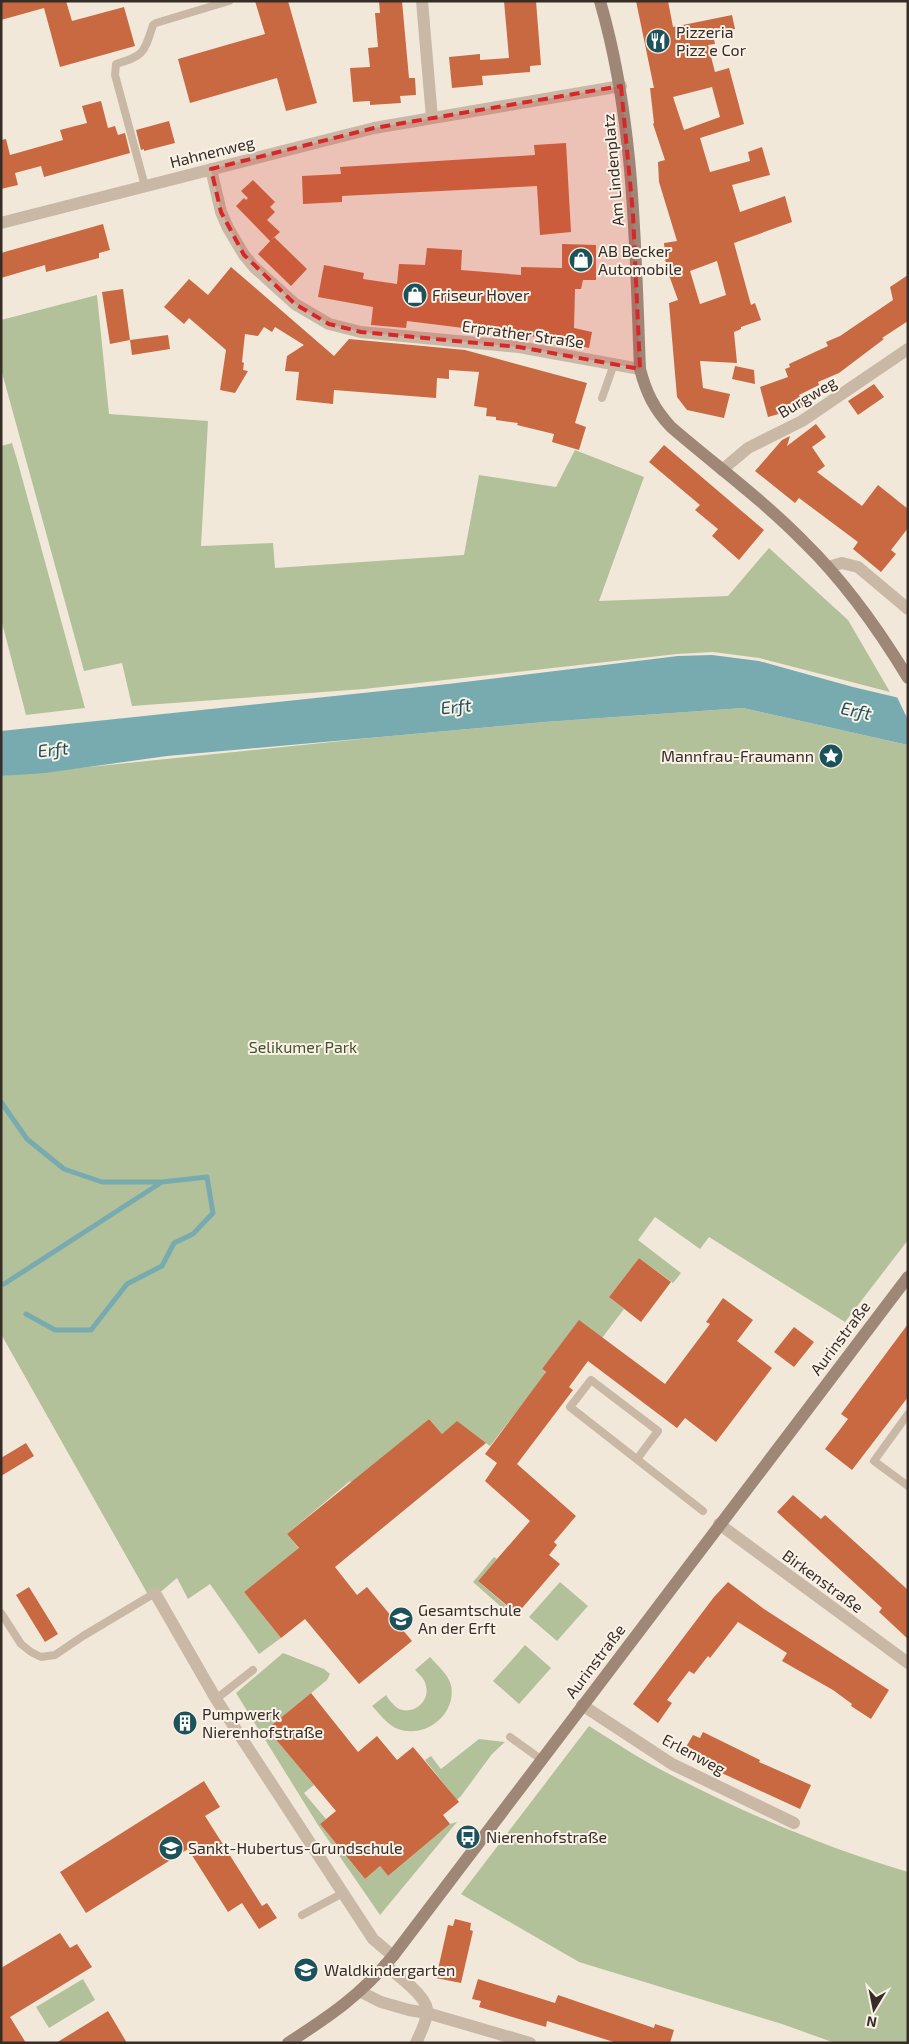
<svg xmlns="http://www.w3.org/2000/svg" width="909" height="2044" font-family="'Exo 2',sans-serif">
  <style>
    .green { fill: #b2c19a }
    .water { fill: #78abb0 }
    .pier { fill: #f2e8da }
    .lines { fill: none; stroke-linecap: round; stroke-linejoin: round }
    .stream { stroke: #78abb0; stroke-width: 5 }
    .building { fill: #c96942; fill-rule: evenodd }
    .service { stroke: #cab8a6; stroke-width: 8 }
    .minor { stroke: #cab8a6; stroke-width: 12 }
    .secondary { stroke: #9e8777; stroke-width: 12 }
    .marked { fill: #d62828; fill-opacity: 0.2; stroke: #d62828; stroke-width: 4; stroke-dasharray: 10 6; stroke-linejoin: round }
    .labels { text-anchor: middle; stroke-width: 4; stroke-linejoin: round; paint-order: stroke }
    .poi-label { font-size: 16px; fill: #362d27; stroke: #faf2e7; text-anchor: start }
    .street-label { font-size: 16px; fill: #362d27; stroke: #faf2e7 }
    .park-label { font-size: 16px; fill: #43552a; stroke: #faf2e7 }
    .water-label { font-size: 18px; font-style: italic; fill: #1c5259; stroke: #faf2e7 }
  </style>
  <rect width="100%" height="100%" fill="#f2e8da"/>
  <path class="green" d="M97,295l12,119 99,7 -7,125 72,-3 2,25 189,-13 15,-80 77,12 19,-37 69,27 -45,124 129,-5 41,-48 79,72 42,72 -131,-34 -46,-6 -36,2 -313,35 -232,17 -10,-43 -38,8 -83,-302v-49z
    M12,443l6,20 67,245 -59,7 -25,-96v-173z
    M743,708l165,37v495l-63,82 -136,-85 -9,12 -45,-32 -17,23 43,33 -8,10 -34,-25 -30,39 15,12 -22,29 -60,31 4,4 -56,73 -33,-24 -15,12 -13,-15 -63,52 -11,16 -5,-6 -63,53 13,16 -56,42 37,46 -22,16 -49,-70 -22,15 -11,-21 -26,22 -150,-266v-558l379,-39 165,-15z
    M494,1557l3,2 -19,22 32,28 -3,3 -34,-30z
    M560,1582l28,24 -31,35 -28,-24z
    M525,1645l26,23 -32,36 -26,-23z
    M283,1653l41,16 6,5 -3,6 -60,49 47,56 -10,8 22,26 -6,5 45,55 15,-13 8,10 62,-52 7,-2 -77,93 -62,-90 -82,-132z
    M430,1657c7,8 18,17 21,28 6,29 -25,54 -53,44 -11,-4 -18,-15 -26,-23l14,-11c3,5 8,11 13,14 15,6 31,-8 27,-23 -1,-7 -6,-11 -11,-16z
    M589,1726c27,17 54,35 82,49 76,39 155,73 237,97v171h-73l-53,-19 -203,-62 -118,-68z
    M479,1739l26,3 -13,12 -31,42 -4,4 -32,-40 6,-4 10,13z
    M83,1979l12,21 -46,28 -13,-21z"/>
  <path class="water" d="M712,655l47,6 94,26 55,13v45l-165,-37 -198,14 -165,15 -213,19 -122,17 -44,3v-45l447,-47 230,-28z"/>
  <path class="pier" d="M895,694l13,3v23l-11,-23z"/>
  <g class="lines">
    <path class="stream" d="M1,1102l26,37 37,30 38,13h59
      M4,1284l158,-102 45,-5 6,36 -20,21 -19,9 -12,23 -35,18 -36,46h-36l-29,-16"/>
  </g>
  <path class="building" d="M1,1h65l6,20 52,-14 11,39 -75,21 -16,-59 -43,12z
    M255,1h33l29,102 -31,8 -9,-33 -87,25 -12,-44 87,-25z
    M379,1h23l7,77h6l1,17 -16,1 1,7 -31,2v-4l-17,1 -3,-34 20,-1 -2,-19 10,-1 -3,-34h5z
    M504,1h32l5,64 -11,1v6l-48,4 1,9 -31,3 -3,-31 31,-3v6l29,-2z
    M636,1h32l5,26 59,-12 3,14 -22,5 2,10 -7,1 7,27 14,-4 15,56 -44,14 10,34 40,-11 -2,-9 14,-5 8,28 -38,10 8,27 45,-16 7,26 -58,21 17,62 4,-2 6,17 -20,7v2l-7,3 3,31 -37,-2 3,27 27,6 -6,24 -37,-8 -10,-13 -8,-94 9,-3 -12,-33 -2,-24 13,-2 -18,-59 -1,-20 7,-2 -12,-36 1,-1 -4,-35h4zM712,87l8,30 -36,13 -11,-33zM717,261l9,34 -26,9 -10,-33z
    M101,101l7,27 7,-2 3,9 7,-2 5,20 -86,24 -3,-11 -26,7 3,12 -17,4v-49l5,-1 4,16 53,-15 -3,-10 27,-7 -5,-17z
    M169,121l6,22 -31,8v-2l-3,1 -5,-20z
    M566,143l5,89 -31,3 -3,-49 -195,10v6l-39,2 -1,-28 39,-2 -1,-7 195,-12 -1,-10z
    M253,180l22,22 -5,5 5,5 -8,8 13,12 -10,9 -34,-35 8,-8 2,2 2,-2 -7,-7z
    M103,224l7,26 -11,3v5l-53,14 -1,-7 -44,13v-25z
    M274,237l33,32 -16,17 -33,-32z
    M562,244l34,1v35h-13l-2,9h-6l-1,39 18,4 -3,16 -27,-6v-2l-155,-19 -1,7 -35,-3 2,-18 -55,-10 6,-32 40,8 -1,6 34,5 2,-20 26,1 2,-17 35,2 -1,20 60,5v-8l41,1z
    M231,267l103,89 15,-17 116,11 122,33 -12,40 11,4 -7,23 -27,-8 2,-8 -37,-9 1,-2 -22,-3v-3l-10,-1 1,-8 -13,-2 5,-34 -30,-2v9l-12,-1 -1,20 -102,-8 -1,14 -37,-4 3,-28 -14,-1 2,-15 17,-11 -29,-18 -3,5 -8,-5 -6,9 -13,-2 -3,28 2,1 -1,7 5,1 -13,22 -15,-3 6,-40 -37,-32 -5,6 -20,-17 25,-28 19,16z
    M908,275v46l-26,17 2,1 -45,34 -21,9 1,3 -20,10 5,12 -36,10 -8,-30 28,-10 -3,-8 5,-2 -1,-3 39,-18 -2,-4 14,-6 53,-36 -3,-13z
    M123,289l7,51 -20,4 -8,-52z
    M168,335l2,14 -38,6 -2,-15z
    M735,366l19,4 1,14 -23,-5z
    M874,384l10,13 -26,18 -10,-14z
    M816,424l10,13 -14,10 13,19 -8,6 45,34 16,-21 30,24v19l-17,22 5,4 -15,18 -28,-23 5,-7 -59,-44 -4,5 -40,-32 27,-31 8,-4 -3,10z
    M664,445l100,85 -25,30 -27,-24 6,-7 -23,-19 5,-5 -51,-43z
    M639,1258l32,24 -30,40 -32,-25z
    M723,1298l30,22 -16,21 35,27 -56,74 -31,-24 -8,10 -89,-67 -19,26 4,3 -56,74 59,52 -22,26 3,3 -8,10 11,9 -43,50 -39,-33 52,-60 -45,-40 12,-18 -12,-9 61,-82 -4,-3 37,-49 86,64 45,-60 -4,-2z
    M908,1324v73l-56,73 -27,-21 23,-30 -7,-5z
    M794,1327l20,15 -20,25 -20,-15z
    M429,1419l13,15 15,-13 29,22 -151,124 22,28 10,-8 45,54 -53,43 -54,-65 -24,19 -37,-46 55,-44 -12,-14z
    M26,1443l8,13 -33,20v-18z
    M793,1495l28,24 4,-4 83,75v49l-29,-27 3,-4 -105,-96z
    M728,1582l36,27 125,81 -18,29 -20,-13 1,-2 -19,-14 -51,-29 5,-8 -49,-31 -28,36 -2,-2 -14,18 -5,-3 -22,29 5,3 -14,20 -25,-19 81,-107z
    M29,1587l29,47 -13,8 -29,-47z
    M311,1693l47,59 19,-16 20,24 16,-13 46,55 -16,13 7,9 -62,52 -8,-10 -15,13 -45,-55 16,-13 -69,-82z
    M173 1723a12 12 0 1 1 24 0a12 12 0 1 1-24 0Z
    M703,1732l57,28 -1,2 52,23 -11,24 -111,-51 2,-2 -8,-4 10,-17 7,3z
    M204,1781l16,26 -15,9 57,90 5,-3 10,15 -18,11 -17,-26 -14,9 -40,-63 -102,64 -26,-41z
    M455,1919l16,4 -1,7 3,1 -12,52 -25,-5 12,-53 5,1z
    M60,1933l10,15 7,-4 15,23 -82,50 16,26h-25v-75z
    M478,1979l77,24 3,-8 96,33 1,-4 19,6 -4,13h-53l-70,-22 -1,6 -67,-20 2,-6 -9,-2z
    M108,2011l19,32h-71z"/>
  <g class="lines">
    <path class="service" d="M145,186l-30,-111 1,-11c28,-8 28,-11 37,-39l3,-2 73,-22
      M602,398l12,-34
      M908,1414l-34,47 34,25
      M637,1459l21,-28 -67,-51 -21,27 133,104
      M1,1613l20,31 10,8 10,5 14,-2 28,-19 72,-43
      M216,1699l37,-29
      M510,1737l32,23
      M302,1915l41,-22"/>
    <path class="minor" d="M422,1l10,117
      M211,169l10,43 7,16 16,27 10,12 41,37 34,20 32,8 158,15 121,22
      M1,223l373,-95 247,-42
      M722,470l26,-22 54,-27 106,-72
      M828,567l14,-4 16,4 50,42
      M719,1524l189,139
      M155,1593l61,106 157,240 20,17
      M582,1705l90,59 122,59
      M385,1965c11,9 45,33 42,48 -1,10 -7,21 -11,30
      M361,1992l20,10 28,8 18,3 103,30"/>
    <path class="secondary" d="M600,1c35,120 35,245 40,368 6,23 14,40 31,58 44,38 92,73 133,115 40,39 75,88 104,136
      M288,2043c42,-27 73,-48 105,-87l515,-679"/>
  </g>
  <path class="marked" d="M621,86l12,128 7,155 -121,-22 -158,-15 -32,-8 -34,-20 -51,-49 -23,-43 -10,-43 163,-41z"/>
  <defs>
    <symbol id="restaurant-disc" viewBox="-11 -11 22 22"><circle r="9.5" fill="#1c5259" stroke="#faf2e7"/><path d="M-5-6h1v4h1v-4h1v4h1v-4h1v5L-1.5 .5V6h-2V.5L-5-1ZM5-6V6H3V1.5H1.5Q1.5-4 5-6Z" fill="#fff"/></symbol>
    <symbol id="shop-disc" viewBox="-11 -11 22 22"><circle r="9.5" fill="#1c5259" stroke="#faf2e7"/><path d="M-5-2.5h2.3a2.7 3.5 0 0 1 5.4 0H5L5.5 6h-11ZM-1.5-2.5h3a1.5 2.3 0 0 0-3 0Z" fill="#fff"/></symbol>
    <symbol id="sight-disc" viewBox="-11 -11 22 22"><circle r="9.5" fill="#1c5259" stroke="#faf2e7"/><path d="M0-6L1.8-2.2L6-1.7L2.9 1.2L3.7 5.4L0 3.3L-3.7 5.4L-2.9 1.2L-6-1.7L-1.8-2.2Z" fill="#fff"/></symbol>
    <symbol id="school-disc" viewBox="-11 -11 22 22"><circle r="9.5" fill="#1c5259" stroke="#faf2e7"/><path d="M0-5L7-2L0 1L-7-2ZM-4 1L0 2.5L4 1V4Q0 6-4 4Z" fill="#fff"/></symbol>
    <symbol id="building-disc" viewBox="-11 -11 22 22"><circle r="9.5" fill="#1c5259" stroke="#faf2e7"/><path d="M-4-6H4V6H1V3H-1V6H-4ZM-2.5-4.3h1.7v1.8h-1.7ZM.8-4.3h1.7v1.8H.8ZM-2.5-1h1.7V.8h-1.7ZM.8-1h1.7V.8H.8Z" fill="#fff"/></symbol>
    <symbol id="bus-disc" viewBox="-11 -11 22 22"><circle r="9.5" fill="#1c5259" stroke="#faf2e7"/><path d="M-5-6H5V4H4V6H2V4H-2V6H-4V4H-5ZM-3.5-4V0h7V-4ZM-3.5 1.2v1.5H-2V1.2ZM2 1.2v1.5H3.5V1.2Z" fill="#fff"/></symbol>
  </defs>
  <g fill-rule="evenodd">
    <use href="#restaurant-disc" x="644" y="27" width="28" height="28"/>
    <use href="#shop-disc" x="567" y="246" width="28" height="28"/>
    <use href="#shop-disc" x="401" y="281" width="28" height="28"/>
    <use href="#sight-disc" x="817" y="742" width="28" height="28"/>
    <use href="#school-disc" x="387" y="1605" width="28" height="28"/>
    <use href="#building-disc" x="171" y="1709" width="28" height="28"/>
    <use href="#bus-disc" x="454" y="1823" width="28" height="28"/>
    <use href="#school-disc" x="157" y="1834" width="28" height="28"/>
    <use href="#school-disc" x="292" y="1956" width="28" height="28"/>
  </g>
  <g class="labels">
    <g class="poi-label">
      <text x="676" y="38">Pizzeria<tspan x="676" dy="18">Pizz e Cor</tspan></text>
      <text x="598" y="257">AB Becker<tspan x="598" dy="18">Automobile</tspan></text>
      <text x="432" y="301">Friseur Hover</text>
      <text x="814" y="762" text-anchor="end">Mannfrau-Fraumann</text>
      <text x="418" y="1616">Gesamtschule<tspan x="418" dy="18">An der Erft</tspan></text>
      <text x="202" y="1720">Pumpwerk<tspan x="202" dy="18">Nierenhofstraße</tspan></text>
      <text x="486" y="1843">Nierenhofstraße</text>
      <text x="188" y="1854">Sankt-Hubertus-Grundschule</text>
      <text x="324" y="1976">Waldkindergarten</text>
    </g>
    <g class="street-label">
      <text transform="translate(212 152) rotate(-14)" y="6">Hahnenweg</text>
      <text transform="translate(613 170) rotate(-95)" y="6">Am Lindenplatz</text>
      <text transform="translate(523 334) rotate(8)" y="6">Erprather Straße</text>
      <text transform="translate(807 397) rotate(-31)" y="6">Burgweg</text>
      <text transform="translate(840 1338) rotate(-53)" y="6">Aurinstraße</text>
      <text transform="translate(823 1581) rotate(36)" y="6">Birkenstraße</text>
      <text transform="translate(595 1661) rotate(-53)" y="6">Aurinstraße</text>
      <text transform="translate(694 1754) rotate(28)" y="6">Erlenweg</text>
    </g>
    <g class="park-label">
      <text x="303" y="1053">Selikumer Park</text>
    </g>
    <g class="water-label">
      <text transform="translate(456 707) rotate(-6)" y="6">Erft</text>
      <text transform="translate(856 711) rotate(12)" y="6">Erft</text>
      <text transform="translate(53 750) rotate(-6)" y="6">Erft</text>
    </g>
  </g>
  <rect width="909" height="2044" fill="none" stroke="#362d27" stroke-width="5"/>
  <g transform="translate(874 2009) rotate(190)" stroke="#faf2e7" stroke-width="4" paint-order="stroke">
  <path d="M0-4L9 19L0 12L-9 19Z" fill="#362d27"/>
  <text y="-8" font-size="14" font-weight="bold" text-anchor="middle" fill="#362d27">N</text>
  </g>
</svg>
